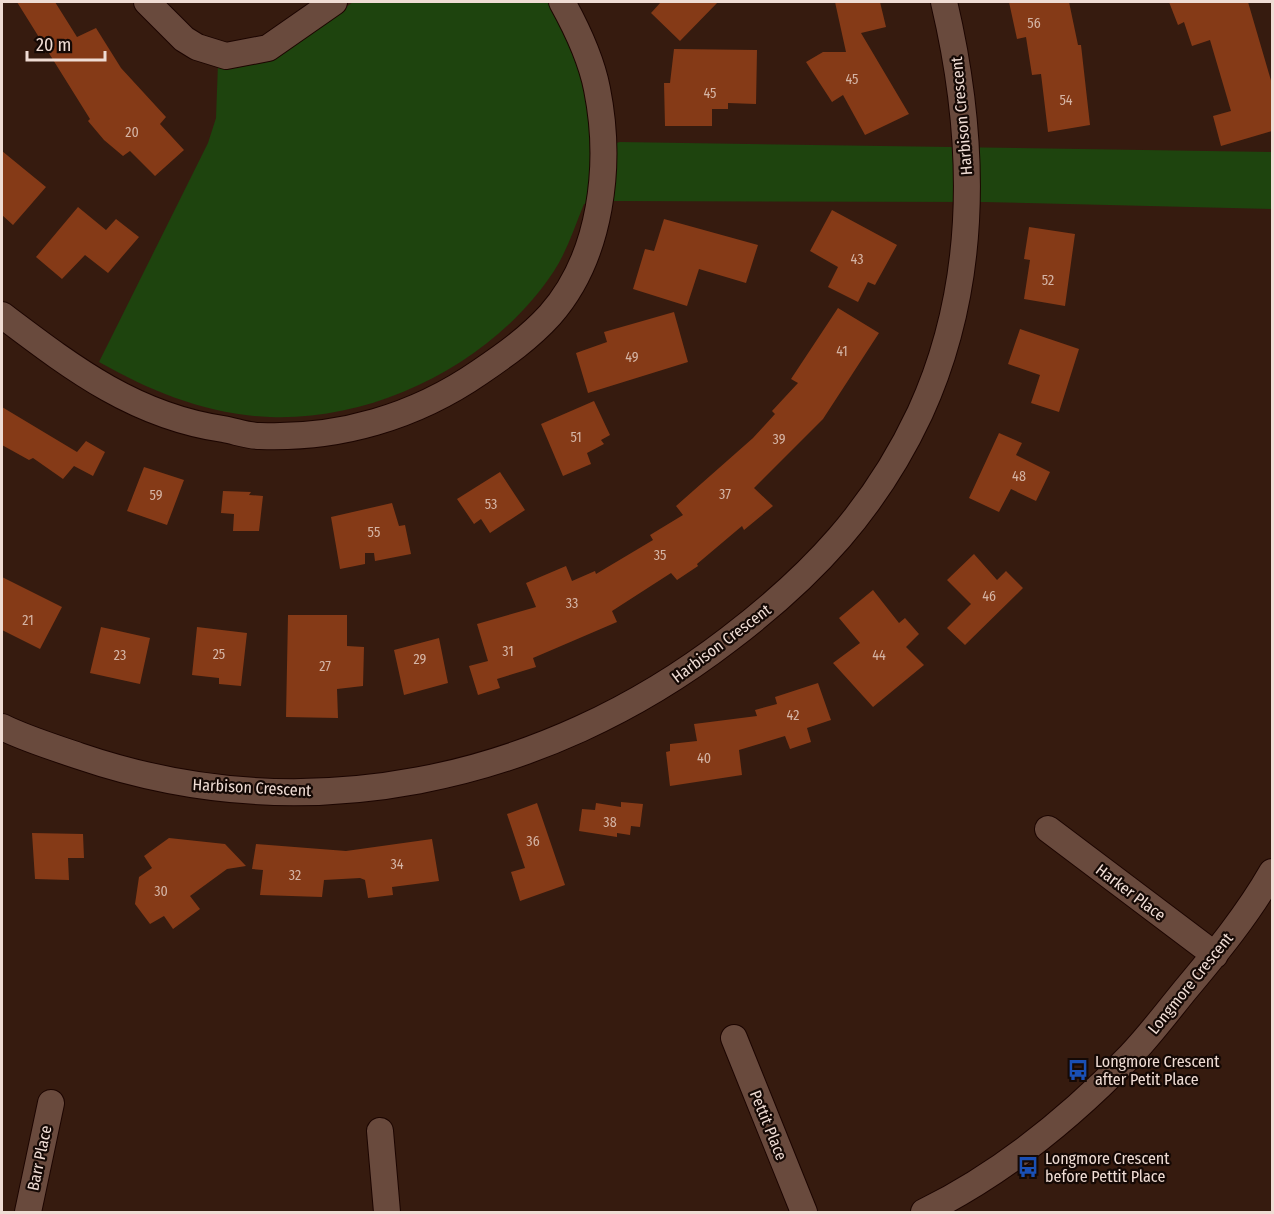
<svg xmlns="http://www.w3.org/2000/svg" width="1274" height="1214" font-family="'Fira Sans Condensed',sans-serif">
  <style>
    .green { fill: #1e440e }
    .building { fill: #853a17 }
    .lines { fill: none; stroke-linecap: round; stroke-linejoin: round }
    .minor-casing { stroke: #1c0500; stroke-width: 28 }
    .minor { stroke: #694a3d; stroke-width: 26 }
    .labels { text-anchor: middle; stroke-width: 4.5; stroke-linejoin: round; paint-order: stroke }
    .number-label { font-size: 14px; fill: #d4b4a5 }
    .street-label { font-size: 16px; fill: #efdcd4; stroke: #150905 }
    .poi-label { font-size: 16px; fill: #efdcd4; stroke: #150905; text-anchor: start }
  </style>
  <rect width="100%" height="100%" fill="#361b0f"/>
  <path class="green" d="M353,2h196l24,43 16,60 3,44 28,-7 652,10v57l-289,-7 -369,-1 -30,3c-9,22 -17,47 -30,67 -59,90 -175,150 -284,146 -61,-2 -118,-25 -171,-55l109,-219 8,-25 2,-55 81,-22z"/>
  <path class="building" d="M17,2h38l22,35 19,-9 25,40 45,49 -6,7 24,26 -29,26 -25,-25 -7,5 -19,-16 -16,-19 2,-2z
    M661,2h57l-38,39 -29,-28z
    M835,2h45l6,25 -25,6 48,81 -44,21 -22,-40 -11,7 -26,-40 17,-10h23z
    M1009,2h60l9,43h3l9,80 -42,7 -7,-58 -9,1 -6,-38 -9,2z
    M1169,2h79l24,82v47l-51,15 -8,-30 18,-5 -21,-71 -18,6 -8,-24 -6,3z
    M674,49l83,1 -1,54 -28,-1v6h-16v17h-47l-1,-43h6z
    M2,151l44,36 -33,38 -11,-10z
    M78,207l28,23 10,-11 23,18 -31,36 -23,-18 -23,24 -26,-22z
    M832,210l65,35 -22,40 -7,-3 -10,20 -30,-15 10,-20 -28,-16z
    M664,219l94,26 -12,38 -47,-14 -12,37 -54,-17 12,-40 9,2z
    M1029,227l46,7 -10,72 -41,-7 6,-39 -6,-1z
    M838,308l41,25 -56,86 -69,69 19,18 -29,24 -2,-4 -45,38 1,2 -21,14 -6,-7 -59,38 5,11 -84,36 3,9 -39,12 3,9 -22,7 -9,-29 19,-5 -11,-37 59,-17 -10,-24 40,-17 6,15 23,-10 1,3 57,-34 -3,-5 33,-20 -7,-9 77,-68 22,-24 -3,-3 26,-28 -7,-4z
    M674,312l14,50 -100,31 -12,-40 31,-11 -3,-10z
    M1020,329l59,20 -20,63 -28,-9 9,-28 -32,-11z
    M594,401l16,34 -9,5 3,4 -17,9 4,11 -28,12 -22,-52z
    M2,407l75,45 9,-11 19,11 -12,24 -19,-10 -11,13 -30,-21 -4,2 -27,-15z
    M999,433l23,10 -6,12 34,17 -14,29 -25,-12 -12,23 -30,-14z
    M144,467l40,13 -17,45 -40,-14z
    M500,472l25,38 -35,23 -9,-14 -7,5 -17,-25z
    M223,491l28,1 -2,3 14,1 -4,35h-26l1,-17 -13,-1z
    M392,503l7,23 6,-1 6,29 -36,7 -1,-8h-9v11l-25,5 -9,-52z
    M974,554l23,26 9,-9 17,17 -58,57 -18,-17 24,-24 -24,-24z
    M2,577l60,30 -22,42 -38,-19z
    M873,590l26,33 6,-5 14,16 -13,13 18,18 -51,42 -40,-44 27,-20 -21,-25z
    M288,615h59v31l17,1 -1,39 -26,3 1,29 -52,-1z
    M101,627l49,11 -10,46 -50,-11z
    M197,627l50,6 -6,53 -22,-2v-6l-27,-3z
    M439,638l9,45 -44,12 -10,-45z
    M818,683l13,37 -24,8 4,14 -21,7 -5,-13 -46,14 3,25 -72,11 -4,-34 4,-1v-7l27,-3 -3,-17 63,-8 -2,-6 22,-6 -2,-7z
    M621,802l22,2 -3,23 -9,-1 -1,9 -13,-2v4l-38,-6 3,-22 13,1 1,-7 25,4z
    M537,803l28,82 -45,16 -9,-29 14,-4 -18,-54z
    M32,833l51,1 1,24h-16l1,22 -34,-1z
    M169,838l56,6 21,22 -19,3 -37,27 10,13 -27,20 -9,-13 -14,8 -15,-20 4,-27 13,-9 -8,-12z
    M432,839l7,42 -47,6 1,8 -25,3 -3,-18 -5,-2 -36,2 -2,17 -62,-2 3,-25 -11,-1 4,-25 90,7z"/>
  <g class="lines">
    <defs>
      <path id="minor" d="M147,2l37,37 13,8 29,9 42,-8 66,-46
        M2,315c69,52 132,101 221,114 12,2 25,7 37,7 79,3 155,-19 220,-64 25,-17 49,-34 70,-57 52,-59 62,-151 47,-226 -6,-31 -20,-60 -35,-87
        M2,727c24,12 51,20 77,29 226,77 463,27 650,-117 84,-64 146,-130 191,-226 60,-131 56,-275 24,-411
        M1048,829l167,126
        M734,1038l70,174
        M380,1131l7,81
        M28,1212l23,-109
        M924,1212c77,-38 147,-95 206,-156 20,-21 38,-45 56,-67 31,-37 62,-75 86,-117"/>
    </defs>
    <use href="#minor" class="minor-casing"/>
    <use href="#minor" class="minor"/>
  </g>
  <defs>
    <symbol id="bus-bare" viewBox="-9 -9 18 18"><path d="M-5-6H5V4H4V6H2V4H-2V6H-4V4H-5ZM-3.5-4V0h7V-4ZM-3.5 1.2v1.5H-2V1.2ZM2 1.2v1.5H3.5V1.2Z" fill="#1a4fb4" stroke="#150905" stroke-width="2.5" paint-order="stroke"/></symbol>
  </defs>
  <g fill-rule="evenodd">
    <use href="#bus-bare" x="1063" y="1055" width="30" height="30"/>
    <use href="#bus-bare" x="1013" y="1152" width="30" height="30"/>
  </g>
  <g class="labels">
    <g class="number-label">
      <text x="1034" y="28">56</text>
      <text x="852" y="84">45</text>
      <text x="710" y="98">45</text>
      <text x="1066" y="105">54</text>
      <text x="132" y="137">20</text>
      <text x="857" y="264">43</text>
      <text x="1048" y="285">52</text>
      <text x="842" y="356">41</text>
      <text x="632" y="362">49</text>
      <text x="576" y="442">51</text>
      <text x="779" y="444">39</text>
      <text x="1019" y="481">48</text>
      <text x="725" y="499">37</text>
      <text x="156" y="500">59</text>
      <text x="491" y="509">53</text>
      <text x="374" y="537">55</text>
      <text x="660" y="560">35</text>
      <text x="989" y="601">46</text>
      <text x="572" y="608">33</text>
      <text x="28" y="625">21</text>
      <text x="508" y="656">31</text>
      <text x="219" y="659">25</text>
      <text x="120" y="660">23</text>
      <text x="879" y="660">44</text>
      <text x="420" y="664">29</text>
      <text x="325" y="671">27</text>
      <text x="793" y="720">42</text>
      <text x="704" y="763">40</text>
      <text x="610" y="827">38</text>
      <text x="533" y="846">36</text>
      <text x="397" y="869">34</text>
      <text x="295" y="880">32</text>
      <text x="161" y="896">30</text>
    </g>
    <g class="street-label">
      <text transform="translate(961 116) rotate(-95)" y="6">Harbison Crescent</text>
      <text transform="translate(721 643) rotate(-37)" y="6">Harbison Crescent</text>
      <text transform="translate(252 787) rotate(3)" y="6">Harbison Crescent</text>
      <text transform="translate(1131 892) rotate(37)" y="6">Harker Place</text>
      <text transform="translate(1190 983) rotate(-51)" y="6">Longmore Crescent</text>
      <text transform="translate(769 1125) rotate(68)" y="6">Pettit Place</text>
      <text transform="translate(39 1158) rotate(-78)" y="6">Barr Place</text>
    </g>
    <g class="poi-label">
      <text x="1095" y="1067">Longmore Crescent<tspan x="1095" dy="18">after Petit Place</tspan></text>
      <text x="1045" y="1164">Longmore Crescent<tspan x="1045" dy="18">before Pettit Place</tspan></text>
    </g>
  </g>
  <rect width="1274" height="1214" fill="none" stroke="#efdcd4" stroke-width="6"/>
  <path d="M27 51v9h78v-9" fill="none" stroke="#efdcd4" stroke-width="3"/>
  <text x="36" y="51" font-size="18" fill="#efdcd4" stroke="#150905" stroke-width="4.5" paint-order="stroke">20 m</text>
</svg>
